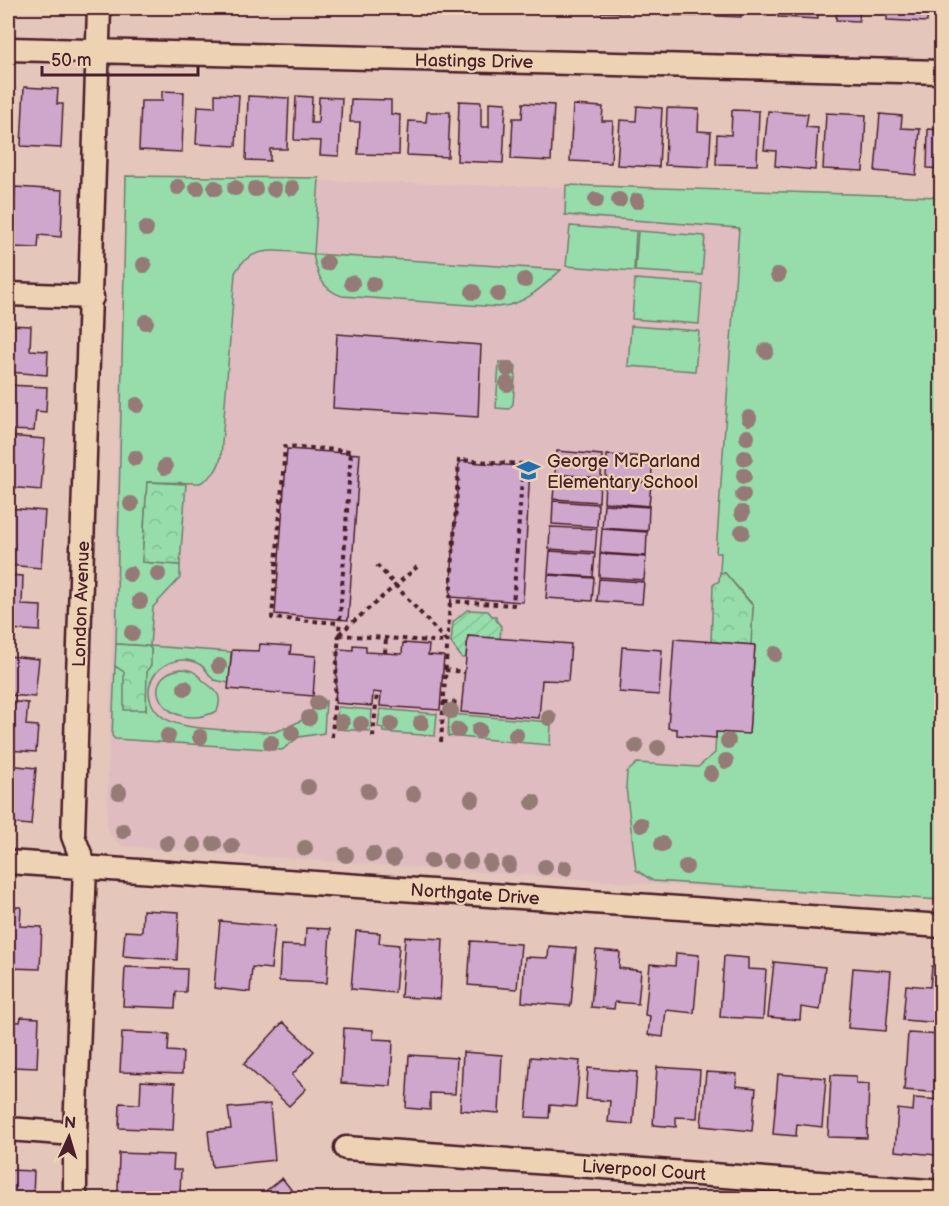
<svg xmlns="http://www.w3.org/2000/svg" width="949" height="1206" font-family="'Balsamiq Sans',sans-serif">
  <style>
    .built { fill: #debcc0 }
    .grass { fill: #96ddab; stroke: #707e6b; stroke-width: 1.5 }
    .park { fill: url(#park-crowns); stroke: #707e6b; stroke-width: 1.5 }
    .garden { fill: url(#garden-furrows); stroke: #707e6b; stroke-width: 1.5 }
    .building { fill: #cfa6cc; stroke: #4a1f2b; stroke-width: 1.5 }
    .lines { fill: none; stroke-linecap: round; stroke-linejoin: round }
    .minor-casing { stroke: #4a1f2b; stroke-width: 27 }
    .path { stroke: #4a1f2b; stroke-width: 4; stroke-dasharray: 4.5 4.5; stroke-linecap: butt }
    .minor { stroke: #edd3b4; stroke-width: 22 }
    .tree { fill: #957a76 }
    .labels { text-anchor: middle; stroke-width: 4.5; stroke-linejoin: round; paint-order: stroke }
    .street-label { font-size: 18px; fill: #4a1f2b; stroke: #edd3b4 }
    .poi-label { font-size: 18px; fill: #4a1f2b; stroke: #edd3b4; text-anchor: start }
  </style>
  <defs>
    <pattern id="park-crowns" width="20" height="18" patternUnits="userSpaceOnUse" patternTransform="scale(1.5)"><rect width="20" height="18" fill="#96ddab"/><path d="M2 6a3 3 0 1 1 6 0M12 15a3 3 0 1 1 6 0" fill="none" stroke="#83bd93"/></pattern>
    <pattern id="garden-furrows" width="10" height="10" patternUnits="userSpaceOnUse" patternTransform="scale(1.5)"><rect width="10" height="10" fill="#96ddab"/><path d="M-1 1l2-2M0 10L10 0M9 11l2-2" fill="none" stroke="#83bd93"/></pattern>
  </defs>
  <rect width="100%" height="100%" fill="#e4c6bb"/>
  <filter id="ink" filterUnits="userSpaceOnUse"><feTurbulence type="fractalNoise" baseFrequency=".0167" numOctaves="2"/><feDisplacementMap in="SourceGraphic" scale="12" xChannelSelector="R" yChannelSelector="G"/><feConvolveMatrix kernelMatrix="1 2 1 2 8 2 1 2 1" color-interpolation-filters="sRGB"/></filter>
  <g filter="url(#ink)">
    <path class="built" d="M126,176l815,21v703l-290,-16 -354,-25 -174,-13 -7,-5 -7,-8 -2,-8z"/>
    <path class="grass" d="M126,176l193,2 -5,76 247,16c-19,17 -36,35 -63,37l-156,-11c-21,-7 -25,-22 -29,-42 -29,-2 -62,-12 -78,19l-14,184c-3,13 -9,20 -21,26l-53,-1 -5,80 38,3v13l-27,29 -3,39 81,6 -2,31 -15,-3c-6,-5 -8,-13 -15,-16 -32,-16 -67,21 -41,49 5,6 16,10 24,12 22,5 46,5 68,6 7,0 16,2 23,1 5,0 33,-13 37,-17 2,-2 2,-5 3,-8l13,-6 -2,32 -25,4 -17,13 -167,-11 -3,-3 3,-70 9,5 22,39c1,-12 -2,-26 1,-38 2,-10 5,-11 4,-23l-3,-3 -32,-2z
      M566,185l375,12v703l-288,-19 -17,-11 -10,-83 1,-15 10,-9 61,4 17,-14 1,-21 33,1 6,-88h-4l2,-40 -28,-32 -5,-1 1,-19h-5l23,-325 -174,-13z
      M570,226l66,5 -2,40 -68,-5z
      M638,231l67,5 -3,39 -67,-4z
      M635,279l67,5 -3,40 -67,-5z
      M631,326l68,5 -4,40 -67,-5z
      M499,362h12l5,4 -3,38 -4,5 -13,-1z
      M181,669c16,1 14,5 25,14 11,8 17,13 11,28 -52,25 -83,-35 -36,-42z
      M338,707l34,3 -2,21 -34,-2z
      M380,709l57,5 -2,22 -52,-4v-4l-5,-1z
      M449,714l102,8 -1,23 -102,-9z"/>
    <path class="park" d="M147,482l39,2 -6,81 -38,-3z
      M720,573h5l28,33 -2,39 -40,-3 2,-57 6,-4z
      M116,644l32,2 3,3v16l-4,6 -1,39h-22v-38l-9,-6z"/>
    <path class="garden" d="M467,610l21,1 4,5h4v4l5,6 -1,13 -32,-3 -2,22h-4l-11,-15 2,-21z"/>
    <path class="building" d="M597,8h31v5l-32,-1z
      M666,8h31v8l-31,-1z
      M718,8h23v9l-24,-1z
      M778,8h40v11l-40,-2z
      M837,8h23l-1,13 -23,-1z
      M887,8h50h-9l-1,14 -40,-2z
      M24,87l34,2 -1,15h6l-2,44 -40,-2z
      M162,91l22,1 -2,60 -43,-2 2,-49h21z
      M215,94l24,1 -3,51 -40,-2 2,-38 17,1z
      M248,96l41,2 -2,51h-17v12l-24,-1z
      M296,96l16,1 -1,26h7l1,-26 23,1 -3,58 -19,-1 1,-14 -27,-1z
      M351,99l40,1v14l9,1 -1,40 -41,-1 2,-32h-10z
      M459,101l22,1v25h8v-25l17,1 -3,60 -46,-2z
      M523,103l31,2 -3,56 -40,-2 2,-41h9z
      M573,105l30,2 -1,14h11l-2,42 -41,-2z
      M637,106l25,2 -3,59 -42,-2 3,-45 16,1z
      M667,108l32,1 -1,22 13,1 -2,35 -44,-2z
      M732,110l27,1 -2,54 -41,-1 1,-30 14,1z
      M768,111l40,3 -2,13 12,1 -3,42 -40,-4 1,-15 -12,-1z
      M427,112h23l-2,45 -41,-2 2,-34 17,1z
      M826,113l40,2 -3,56 -40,-2z
      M880,114l22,2 -1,12 19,1 -4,46 -41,-4z
      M928,129l14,1v39l-15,-1z
      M15,187l48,3 -2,47 -22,-2 -1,13 -26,-1z
      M8,325l23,1 -1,24 18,1 -1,24 -39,-3z
      M337,334l144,11 -3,72 -145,-9z
      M8,385l39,2 -1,25 -10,-1 -2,20 -26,-1z
      M8,436l37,3 -4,51 -33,-3z
      M287,449l73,5 -12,166 -73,-6z
      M557,451l45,4 -1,23 -46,-4z
      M607,455l46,2 -2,24 -45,-3z
      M459,461l71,6 -7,135 -73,-5z
      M555,476l45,3 -1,23 -46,-3z
      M605,480l46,3 -2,23 -45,-4z
      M553,501l45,3 -1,23 -45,-3z
      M604,504l45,3 -1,24 -46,-3z
      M8,508l37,3 -4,57 -33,-3z
      M550,527l47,2 -2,23 -46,-3z
      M602,529l45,3 -1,24 -46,-3z
      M550,551l45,3 -2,23 -45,-3z
      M600,554l46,3 -2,23 -45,-3z
      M8,575l15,1 -1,29 19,1 -1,25 -32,-2z
      M548,575l46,3 -2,23 -46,-3z
      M599,579l45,3 -2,22 -45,-3z
      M468,636l103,8 -3,37 -26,-1 -3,38 -78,-6z
      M674,639l81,6 -6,89 -33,-2v6l-39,-3v-6l-9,-1z
      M403,643l26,2 -1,10 16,1 -4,54 -60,-4 1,-13 -8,-1 -1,14 -37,-3 3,-54 15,1v-5l13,1v6l36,2z
      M260,644l31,2 -1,8 26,2 -3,40 -85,-7 4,-39 27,1z
      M622,647l40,3 -3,45 -40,-3z
      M8,656l31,3 -4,38 -27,-2z
      M8,701l20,2 -2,22 12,1 -2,26 -28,-2z
      M8,765l28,3 -5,57 -23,-2z
      M8,907h13l-1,19 22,1 -2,42 -32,-1z
      M143,910l36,2 -2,48 -54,-4 2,-25 17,1z
      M220,921l55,5 -4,43 -19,-2 -2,25 -36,-4z
      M306,928l24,1 -3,54 -48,-2 2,-36 24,1z
      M356,931l24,2 -1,10 20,2 -4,48 -44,-4z
      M405,937l38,2 -3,60 -39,-2z
      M471,941l50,3 -4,45 -49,-4z
      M549,946l27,2 -5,58 -49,-4 3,-45 23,1z
      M596,950l24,2 -1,16 22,3 -3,33 -23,-2 -1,7 -23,-2z
      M676,953l23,2 -5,58 -28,-3 -3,27 -15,-2 2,-19 -5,-1 5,-51 25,2z
      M724,956l24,2v11l18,1 -3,49 -43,-2z
      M774,962l51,5 -5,43 -19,-3 -1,13 -32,-3z
      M932,966l10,1v56l-39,-3 3,-35 24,2z
      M125,967l62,2 -1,23h-10l-1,16 -52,-2z
      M853,968l38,3 -5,60 -38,-3z
      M21,1017l18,1 -2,50 -25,-1 -1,13h-3v-59l12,1z
      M283,1022l31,29 -22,24 14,14 -17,17 -45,-42z
      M344,1028l29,2v9l20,1 -2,46 -50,-3z
      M122,1032l47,2 -1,17 15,1 -1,22 -62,-2z
      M908,1033l34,2v58l-38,-3z
      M463,1052l39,3 -3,58 -39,-3z
      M409,1055l48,3 -2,36 -25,-1v17l-24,-2z
      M531,1057l49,4 -4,46 -26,-2 -1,13 -23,-1z
      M657,1067l43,3 -3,48 -21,-1v10l-23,-2z
      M588,1068l49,4 -4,52 -25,-2 2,-21 -24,-2z
      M706,1072l31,2 -1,12 20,2 -4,43 -51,-5z
      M778,1074l48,4 -4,49 -25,-3 -1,12 -23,-2z
      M831,1075l25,1v7l13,1 -2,54 -39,-1z
      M141,1081l34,2 -2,47 -54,-2 1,-25 20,1z
      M914,1098l28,2v33h-4l-2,22 -41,-4 3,-42 15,2z
      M270,1104l5,56 -63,7 -4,-36 23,-2 -3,-21z
      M119,1153l55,2 -1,15h8l-1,24 -62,-2z
      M8,1170l26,1 -1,27h-25z
      M282,1178l15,19 -2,1h-38z
      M394,1192l40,4 -1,2h-39z"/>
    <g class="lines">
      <defs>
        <path id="minor" d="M8,49l934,23
          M8,294l84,3
          M8,862l934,64
          M8,1129l67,5
          M346,1148l596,44
          M75,1198v-64l10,-267 -12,-31 26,-828"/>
      </defs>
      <use href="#minor" class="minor-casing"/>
      <path class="path" d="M377,565l70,77
        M339,634l78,-67
        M339,635l108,7
        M385,653l1,-15
        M445,670l20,2
        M443,702l19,1
        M332,737l19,-286 -66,-5 -13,172 67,5
        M373,737l4,-44
        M441,742c6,-94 12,-188 18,-282l64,4 -10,141 -63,-4"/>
      <use href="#minor" class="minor"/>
    </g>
    <g class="tree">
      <circle cx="178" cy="187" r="8"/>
      <circle cx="197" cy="188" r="8"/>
      <circle cx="215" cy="188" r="8"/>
      <circle cx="235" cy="188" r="8"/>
      <circle cx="292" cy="188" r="8"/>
      <circle cx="255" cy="189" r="8"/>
      <circle cx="274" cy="189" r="8"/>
      <circle cx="596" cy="200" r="8"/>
      <circle cx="619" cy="200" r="8"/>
      <circle cx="637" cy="201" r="8"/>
      <circle cx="146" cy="229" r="8"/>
      <circle cx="327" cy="263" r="8"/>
      <circle cx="144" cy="265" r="8"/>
      <circle cx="778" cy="275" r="8"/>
      <circle cx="525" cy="280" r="8"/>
      <circle cx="352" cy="283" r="8"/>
      <circle cx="373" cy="284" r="8"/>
      <circle cx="473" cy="292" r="8"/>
      <circle cx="498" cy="294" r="8"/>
      <circle cx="146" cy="322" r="8"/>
      <circle cx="766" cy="351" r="8"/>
      <circle cx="508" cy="369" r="8"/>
      <circle cx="507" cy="384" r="8"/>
      <circle cx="137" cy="405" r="8"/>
      <circle cx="749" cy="418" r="8"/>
      <circle cx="747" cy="437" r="8"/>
      <circle cx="135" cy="458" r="8"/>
      <circle cx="745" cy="458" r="8"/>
      <circle cx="165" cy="467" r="8"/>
      <circle cx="744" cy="476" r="8"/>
      <circle cx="743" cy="495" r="8"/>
      <circle cx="131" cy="504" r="8"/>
      <circle cx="742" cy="513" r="8"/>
      <circle cx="742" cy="532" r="8"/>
      <circle cx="130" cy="574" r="8"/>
      <circle cx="158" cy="574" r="8"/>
      <circle cx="140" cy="601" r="8"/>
      <circle cx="132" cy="633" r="8"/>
      <circle cx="775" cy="654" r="8"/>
      <circle cx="219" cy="666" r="8"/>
      <circle cx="185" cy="688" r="8"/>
      <circle cx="317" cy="703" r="8"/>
      <circle cx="451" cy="711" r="8"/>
      <circle cx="309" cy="718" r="8"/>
      <circle cx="549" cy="718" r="8"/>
      <circle cx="342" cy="722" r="8"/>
      <circle cx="421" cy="723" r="8"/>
      <circle cx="361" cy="724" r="8"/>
      <circle cx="391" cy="724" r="8"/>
      <circle cx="458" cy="730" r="8"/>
      <circle cx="479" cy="730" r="8"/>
      <circle cx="292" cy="733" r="8"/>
      <circle cx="516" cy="735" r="8"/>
      <circle cx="168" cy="736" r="8"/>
      <circle cx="200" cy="737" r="8"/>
      <circle cx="728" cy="741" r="8"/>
      <circle cx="271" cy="743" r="8"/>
      <circle cx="636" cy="746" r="8"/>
      <circle cx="658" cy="748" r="8"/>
      <circle cx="726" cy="761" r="8"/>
      <circle cx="711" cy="774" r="8"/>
      <circle cx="308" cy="787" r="8"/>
      <circle cx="368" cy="791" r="8"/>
      <circle cx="119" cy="792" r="8"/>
      <circle cx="413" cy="794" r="8"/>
      <circle cx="472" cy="799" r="8"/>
      <circle cx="533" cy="802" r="8"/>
      <circle cx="641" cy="825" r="8"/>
      <circle cx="123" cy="831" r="8"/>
      <circle cx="167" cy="843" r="8"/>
      <circle cx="214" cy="844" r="8"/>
      <circle cx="662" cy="844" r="8"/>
      <circle cx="194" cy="845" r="8"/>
      <circle cx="232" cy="846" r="8"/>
      <circle cx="305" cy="848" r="8"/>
      <circle cx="373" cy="854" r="8"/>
      <circle cx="346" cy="855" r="8"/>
      <circle cx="393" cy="858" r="8"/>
      <circle cx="431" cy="861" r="8"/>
      <circle cx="450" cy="861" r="8"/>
      <circle cx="470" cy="861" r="8"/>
      <circle cx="490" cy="863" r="8"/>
      <circle cx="509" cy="865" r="8"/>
      <circle cx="545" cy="867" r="8"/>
      <circle cx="686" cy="867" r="8"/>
      <circle cx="565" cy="868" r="8"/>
    </g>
  </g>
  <defs>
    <symbol id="school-bare" viewBox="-9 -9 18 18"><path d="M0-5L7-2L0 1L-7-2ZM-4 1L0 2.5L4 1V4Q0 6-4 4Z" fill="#1f6fb2" stroke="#edd3b4" stroke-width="2.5" paint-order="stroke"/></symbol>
  </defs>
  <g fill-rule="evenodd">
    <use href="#school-bare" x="512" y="454" width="33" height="33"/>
  </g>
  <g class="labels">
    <g class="street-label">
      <text transform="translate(474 61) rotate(1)" y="6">Hastings Drive</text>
      <text transform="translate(81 604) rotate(-88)" y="6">London Avenue</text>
      <text transform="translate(475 894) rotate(4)" y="6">Northgate Drive</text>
      <text transform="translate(644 1170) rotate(4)" y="6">Liverpool Court</text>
    </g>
    <g class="poi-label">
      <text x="547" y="467">George McParland<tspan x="547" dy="21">Elementary School</tspan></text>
    </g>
  </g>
  <rect width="949" height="1206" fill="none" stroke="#edd3b4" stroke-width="30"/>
  <rect x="15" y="15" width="919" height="1176" fill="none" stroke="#4a1f2b" stroke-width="2" filter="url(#ink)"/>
  <g transform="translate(69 1137) rotate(4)" stroke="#edd3b4" stroke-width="4.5" paint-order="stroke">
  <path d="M0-4.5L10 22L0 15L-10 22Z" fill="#4a1f2b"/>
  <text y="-9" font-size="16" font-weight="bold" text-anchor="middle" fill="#4a1f2b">N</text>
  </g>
  <path d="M42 66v9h156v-9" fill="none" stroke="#4a1f2b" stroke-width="3"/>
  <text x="51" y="66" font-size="18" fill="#4a1f2b" stroke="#edd3b4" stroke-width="4.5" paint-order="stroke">50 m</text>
</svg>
